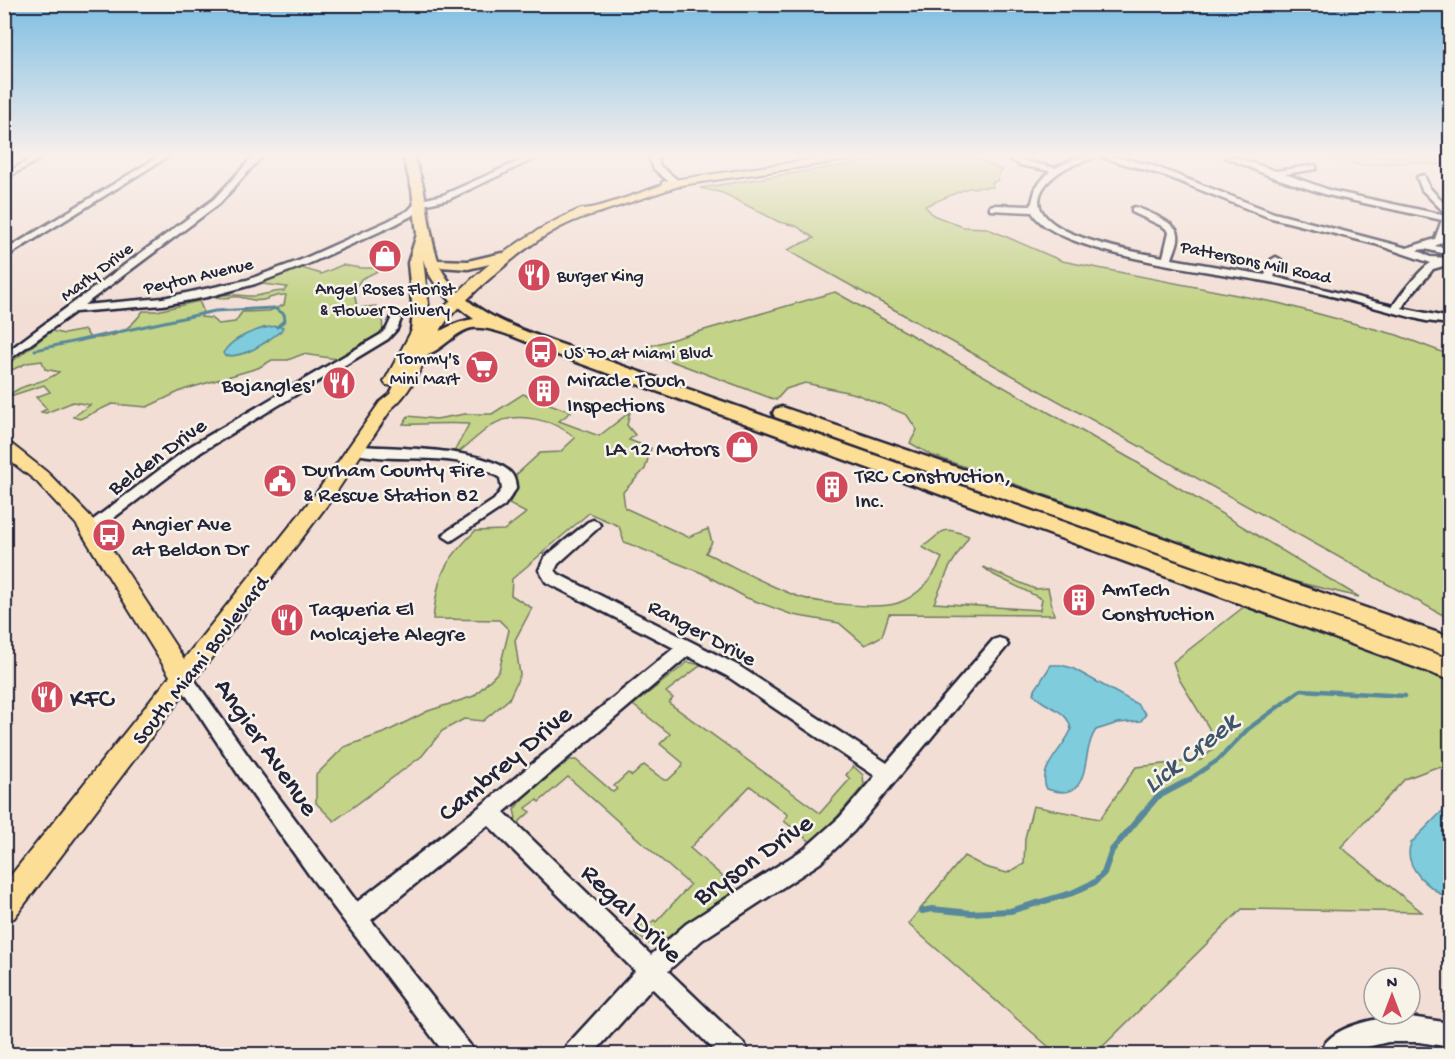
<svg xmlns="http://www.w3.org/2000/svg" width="1455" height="1059" font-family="'Gochi Hand',sans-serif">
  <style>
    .green { fill: #c3d387; stroke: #727a61; stroke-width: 1.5; fill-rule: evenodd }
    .water { fill: #7eccdc; stroke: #59889c; stroke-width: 1.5 }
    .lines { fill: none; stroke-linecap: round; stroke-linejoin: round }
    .stream-far2 { stroke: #59889c; stroke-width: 3 }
    .stream-far1 { stroke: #59889c; stroke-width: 4.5 }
    .stream { stroke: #59889c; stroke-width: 6 }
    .minor-casing { stroke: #22223b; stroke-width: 5 }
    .major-casing { stroke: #22223b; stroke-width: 4 }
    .highway-casing { stroke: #22223b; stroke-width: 5 }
    .minor { fill: #f7f3e8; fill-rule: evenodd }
    .major { fill: #fdde96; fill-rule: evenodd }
    .highway { fill: #fdde96; fill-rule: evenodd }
    .labels { text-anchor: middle; stroke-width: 5; stroke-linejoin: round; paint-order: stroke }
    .far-street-label { font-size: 18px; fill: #22223b; stroke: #f7f3e8 }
    .far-poi-label { font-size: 18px; fill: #22223b; stroke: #f7f3e8; text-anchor: start }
    .poi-label { font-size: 22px; fill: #22223b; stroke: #f7f3e8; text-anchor: start }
    .street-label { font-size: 22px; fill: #22223b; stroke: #f7f3e8 }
    .near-poi-label { font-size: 27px; fill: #22223b; stroke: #f7f3e8; text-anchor: start }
    .near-street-label { font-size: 27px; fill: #22223b; stroke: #f7f3e8 }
    .near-water-label { font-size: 28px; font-style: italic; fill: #3e556b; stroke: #f7f3e8 }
  </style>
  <rect width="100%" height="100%" fill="#f2ded5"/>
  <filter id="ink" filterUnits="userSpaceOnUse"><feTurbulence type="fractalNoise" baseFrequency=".0167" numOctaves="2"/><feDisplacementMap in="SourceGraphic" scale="12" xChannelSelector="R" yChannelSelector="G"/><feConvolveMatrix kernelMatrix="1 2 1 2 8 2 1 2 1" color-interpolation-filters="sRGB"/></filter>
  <g filter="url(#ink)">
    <path class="green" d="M897,157h74l32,13 -4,3 -1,7 -6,3 1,4 -25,1 -43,18 8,9 30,12 23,1 76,33 216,42 119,32 53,20v264l-663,-369 27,-12 -18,-12 -17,-4 -56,-29 -23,-5z
      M1324,157h126v9l-37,-4 -52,3z
      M342,265l19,3h23l-23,11 -7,12 3,17 19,-2v8l6,3 1,16 -46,26 -34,-5 -15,6h-16l-14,8 -75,22 -36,17 -35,-3 -32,15 -7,-2 17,-12 -17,-3 -27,11 -5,-1 6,-3 -11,-12 14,-5 -6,-7 -37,12c15,-15 36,-12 52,-25l-14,-3 -3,-8 -15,2 -22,10v-6l47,-36 12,3 21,-4 5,8c24,1 39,-7 53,-27h14l42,-10 4,9 -2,7 10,1 7,6 17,-2 7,-10 27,-1 15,-6 2,-10c-10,-1 -14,3 -23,5 -9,2 -15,-2 -24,-3 -9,-1 -16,3 -27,0 20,-5 25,-1 43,-1 6,0 18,-5 29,-5l3,-4 -24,-3 1,-3 38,-13 19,6zM266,327l2,14 -23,12 -19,3 23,-22z
      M835,292l298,168 226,137 -67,-16 -361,-126 -21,-12 7,-13 -10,-15 -51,-21 -51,-11 -19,6 -10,11 -137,-51z
      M523,394l48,18 -12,9 40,15 31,-24 -3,13 8,10 -6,5 22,8 -6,21 -22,23 2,16 63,29 20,-8 4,13 -6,11c29,14 58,31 88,42 20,8 84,15 104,8 22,-8 35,-24 44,-45l-20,-11c24,-15 15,-23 47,-11l-20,32 -15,35 106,7 2,-11 -48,-24 -11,-8 52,22 13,-1 6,27 -165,-1 -7,22 -17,9 -26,-22 -46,-8 -46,-17 -45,-25 -78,-31 -5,-16 -30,-13 -77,66 -1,16 21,13 -17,32 5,35 -11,24 -26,22 -19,-2 -22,12 -20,25 -88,65 -18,-18v-28l28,-28 42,-15 42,-21 46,-15 25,-25 10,-41 -10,-10 -66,-1c5,-45 10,-56 42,-88l29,-1 22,-17 -17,-9 9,-17 -2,-12 24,-22 20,-1 15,-14c-19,-18 -59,-28 -83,-13 -11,8 -22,18 -33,27h-5l15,-28c-22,-2 -43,1 -66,0l5,-8 28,3 29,-5h27z
      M1245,606l205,74v87l-16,1 -29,11 -64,68 81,65 -180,-3 -147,145h-38l-149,-130 56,-68 21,11 22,6 17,-9 1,-26 8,-32 67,13 36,-52 65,-7 11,-10 -3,-22 -30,-49 -6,-17z
      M688,662l13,3 -35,27 7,6 -4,5 151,110 30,-34 -4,-4 7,-9 10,9 1,10 -32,38 -21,19 -27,-21 4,-6 -38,-29 -60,62 48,42 -50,31 -25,20 -14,3 -15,-11 10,-11 4,4 6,-6 2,2 34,-37 -122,-108 -29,25 -2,-2 -11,8 4,4 -13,12 -4,-4 3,-2 -2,-8 10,-14 46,-36h6l37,32 4,-3 -3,-3 14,-13 4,3 12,-11 20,15h4l14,-13 1,-4 -23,-19 10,-10 -37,-29z"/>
    <path class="water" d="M276,326l7,1 -2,4c-16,12 -34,26 -56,25l-2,-3c9,-16 36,-25 53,-27z
      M1051,665h10l11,3 65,36 9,10 -5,7 -23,2 -22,7c-17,23 -1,75 -49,59 -11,-19 17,-41 24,-59 -2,-22 -29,-22 -38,-37z
      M1450,803v97c-18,-11 -49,-31 -39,-57z"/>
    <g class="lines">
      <path class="stream-far2" d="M4,350h3
        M35,350l180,-39 59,-3 10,6 1,6 -8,7"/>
      <path class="stream-far1" d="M1187,781l31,-21 30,-31 53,-39 104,6"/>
      <path class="stream" d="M922,911l10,-2 39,4 39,-2 62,-18 23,-11 9,-9 8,-23 45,-53 32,-17"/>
      <defs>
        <path id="minor" d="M35,157h9l-40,22v-5z
          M158,157h9l-163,101v-7z
          M253,157h8l-41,46 -136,102 79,-7 84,-18 54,-20 87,-39 21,-11 8,-9 26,-6 85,-38h10l-89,42 -26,6 -8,9 -21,11 -86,39 -53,20 -48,13 -44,8 -88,7 -71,51v-9l210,-155z
          M649,157h8l3,9 20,16v4h-6l-20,-17z
          M1007,157h9l9,4 30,7 21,-10 19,-1c-5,3 -11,3 -17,6 -12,4 -23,11 -31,20 -41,49 89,69 116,74l6,-25 -5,-5 -32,-15v-4l3,-1c9,3 38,15 42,24 4,8 -3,20 -5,28l93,16 6,-15 5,-3 5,3 -7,17 119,29c6,-10 29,-39 38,-43l-56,-19 -107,-27 -102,-41 -64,-19h14l35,8 123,48 133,35 28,-9 7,-19 -115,-25 -57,-19 -45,-19h10l41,14 40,-6v4l-31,5 47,17 112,24 1,-2 -23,-23 -5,-13 7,-2 5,12 21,23v11l-6,20 -9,5 15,3v6l-25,-6 -8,1 13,7 20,1v6l-17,5c-10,14 -23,24 -31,39l48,10v6l-24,-3c-47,-12 -94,-26 -141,-36 -52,-12 -229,-28 -253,-73l-42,-2v-4l3,-1 38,1 5,-19 14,-16 -30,-6z
          M396,316l5,3 -4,10 -9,10 -187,113 -106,80h-10l-2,-3 2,-3 106,-80 189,-111 7,-7 5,-11z
          M358,446c35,2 127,2 152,26 4,4 6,11 6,17l-12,17 -53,35 -8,-5 3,-4 48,-32 8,-11 -2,-11c-43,-30 -99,-13 -147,-25l-2,-3z
          M593,520l5,2 2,3 -2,3 -40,36 -3,6 3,4 181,92 148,97 106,-123 6,-2 6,2 3,5 -154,186 -34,32 -118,77 -34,31 77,74 4,9h-31l-66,-66 -59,66h-30l4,-9 68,-74 -147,-146 -117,95 99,125 4,9h-29l-135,-178 -68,-96 -68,-103 3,-5 6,-2 6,2 67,95 101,135 125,-97 192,-157 -128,-66 -7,-12 6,-13 43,-35zM688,656l39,20 148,100 -35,41 -36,32 -118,75 -35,31 -147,-143z
          M1404,1016l46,7v24l-31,-5h-31l-25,6 -11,6h-33c10,-29 58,-36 85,-38z"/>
        <path id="major" d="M830,157h23l-5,3 -166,25 -84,28c-47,11 -85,45 -120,76 -12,12 -26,23 -35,37 -16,26 -27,62 -51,82l-61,92 -317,418 -10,4v-38l166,-208 -94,-152 -40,-43 -32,-25v-14l6,1 38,30 42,43 94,143 133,-167 63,-90 10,-8 4,-8 -8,-1 -2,-3 28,-52 15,-21h10l2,3 -4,6c37,-45 89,-85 143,-108 5,-2 12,-1 18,-3 22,-6 44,-14 66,-22v-3l4,-1z"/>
        <path id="highway" d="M403,157h10c16,33 13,69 25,103l30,1 34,-8 7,4 -2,3 -39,9 -28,-2c25,48 85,64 132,81l878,311v21l-890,-324c-24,-9 -65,-31 -88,-28 -19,3 -34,30 -53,26l-3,-4 3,-4c17,-13 33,-24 55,-27 -22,-16 -43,-33 -51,-60l6,54 -2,17 -8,5 -8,-5 2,-17 -5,-50 9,-29 -5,-45z
          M782,407l668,230v20l-675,-240 -2,-4 2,-4z"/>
      </defs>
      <use href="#minor" class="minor-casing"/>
      <use href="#major" class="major-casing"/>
      <use href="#highway" class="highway-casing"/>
      <use href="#minor" class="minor"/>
      <use href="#major" class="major"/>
      <use href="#highway" class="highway"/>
    </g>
  </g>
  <linearGradient id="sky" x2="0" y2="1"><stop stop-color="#7dbee3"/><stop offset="0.51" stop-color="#f9f0ec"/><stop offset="1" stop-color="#f9f0ec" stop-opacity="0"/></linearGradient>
  <rect width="1455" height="305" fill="url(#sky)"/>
  <defs>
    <symbol id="shop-disc" viewBox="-11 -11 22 22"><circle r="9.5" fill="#d1495b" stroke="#f7f3e8"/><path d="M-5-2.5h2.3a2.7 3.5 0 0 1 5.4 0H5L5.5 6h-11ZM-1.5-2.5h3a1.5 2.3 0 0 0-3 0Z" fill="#fff"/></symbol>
    <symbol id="restaurant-disc" viewBox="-11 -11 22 22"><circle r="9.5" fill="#d1495b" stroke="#f7f3e8"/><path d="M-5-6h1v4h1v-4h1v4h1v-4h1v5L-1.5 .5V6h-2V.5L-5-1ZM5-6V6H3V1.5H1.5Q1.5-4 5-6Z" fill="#fff"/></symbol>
    <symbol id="bus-disc" viewBox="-11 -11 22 22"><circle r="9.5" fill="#d1495b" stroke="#f7f3e8"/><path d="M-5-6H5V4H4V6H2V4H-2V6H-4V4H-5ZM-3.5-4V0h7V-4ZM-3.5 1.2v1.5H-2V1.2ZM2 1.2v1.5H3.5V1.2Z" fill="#fff"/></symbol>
    <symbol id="supermarket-disc" viewBox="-11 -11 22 22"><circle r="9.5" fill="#d1495b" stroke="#f7f3e8"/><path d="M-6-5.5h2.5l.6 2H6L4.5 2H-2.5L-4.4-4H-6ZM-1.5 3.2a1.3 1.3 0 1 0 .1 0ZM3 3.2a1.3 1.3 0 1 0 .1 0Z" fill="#fff"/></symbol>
    <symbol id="building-disc" viewBox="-11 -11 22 22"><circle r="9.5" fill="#d1495b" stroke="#f7f3e8"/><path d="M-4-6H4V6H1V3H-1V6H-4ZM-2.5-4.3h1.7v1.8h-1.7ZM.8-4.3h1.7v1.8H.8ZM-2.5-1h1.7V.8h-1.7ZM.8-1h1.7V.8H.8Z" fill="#fff"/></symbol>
    <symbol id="civic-disc" viewBox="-11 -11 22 22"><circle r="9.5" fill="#d1495b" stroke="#f7f3e8"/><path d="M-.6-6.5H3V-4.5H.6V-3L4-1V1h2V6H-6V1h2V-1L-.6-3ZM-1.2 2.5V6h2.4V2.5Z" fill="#fff"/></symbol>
  </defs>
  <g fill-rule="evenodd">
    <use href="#shop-disc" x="366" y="237" width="38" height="38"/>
    <use href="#restaurant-disc" x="515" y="256" width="38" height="38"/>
    <use href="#bus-disc" x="522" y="333" width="38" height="38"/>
    <use href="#supermarket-disc" x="463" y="348" width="38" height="38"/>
    <use href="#restaurant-disc" x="320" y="364" width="38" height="38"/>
    <use href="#building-disc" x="525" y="372" width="38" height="38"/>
    <use href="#shop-disc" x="723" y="428" width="38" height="38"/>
    <use href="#civic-disc" x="261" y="462" width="38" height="38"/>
    <use href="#building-disc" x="813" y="468" width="38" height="38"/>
    <use href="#bus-disc" x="90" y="516" width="38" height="38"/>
    <use href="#building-disc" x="1060" y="581" width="38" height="38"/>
    <use href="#restaurant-disc" x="268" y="601" width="38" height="38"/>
    <use href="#restaurant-disc" x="28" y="678" width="38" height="38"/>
  </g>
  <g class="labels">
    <g class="far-street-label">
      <text transform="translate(1256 261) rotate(12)" y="6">Pattersons Mill Road</text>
      <text transform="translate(96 271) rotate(-37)" y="6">Marly Drive</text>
      <text transform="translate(198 275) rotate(-13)" y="6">Peyton Avenue</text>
    </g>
    <g class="far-poi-label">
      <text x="557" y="281">Burger King</text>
      <text x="385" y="294" text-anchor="middle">Angel Roses Florist<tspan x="385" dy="21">&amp; Flower Delivery</tspan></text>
      <text x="564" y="358">US 70 at Miami Blvd</text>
      <text x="459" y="363" text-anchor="end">Tommy's<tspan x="459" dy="21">Mini Mart</tspan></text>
    </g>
    <g class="poi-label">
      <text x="567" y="386">Miracle Touch<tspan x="567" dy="25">Inspections</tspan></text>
      <text x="316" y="391" text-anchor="end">Bojangles'</text>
      <text x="719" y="455" text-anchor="end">LA 12 Motors</text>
      <text x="303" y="476">Durham County Fire<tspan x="303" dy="25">&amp; Rescue Station 82</tspan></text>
      <text x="855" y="482">TRC Construction,<tspan x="855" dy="25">Inc.</tspan></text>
      <text x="132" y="530">Angier Ave<tspan x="132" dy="25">at Beldon Dr</tspan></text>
      <text x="1102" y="595">AmTech<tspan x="1102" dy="25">Construction</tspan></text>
      <text x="310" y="615">Taqueria El<tspan x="310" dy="25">Molcajete Alegre</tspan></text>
    </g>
    <g class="street-label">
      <text transform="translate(156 455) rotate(-36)" y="8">Belden Drive</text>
      <text transform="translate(703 631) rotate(28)" y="8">Ranger Drive</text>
      <text transform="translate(199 659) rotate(-52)" y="8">South Miami Boulevard</text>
    </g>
    <g class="near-poi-label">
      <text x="70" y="706">KFC</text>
    </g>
    <g class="near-street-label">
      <text transform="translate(268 746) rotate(55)" y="9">Angier Avenue</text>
      <text transform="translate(504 762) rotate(-40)" y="9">Cambrey Drive</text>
      <text transform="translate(752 858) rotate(-35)" y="9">Bryson Drive</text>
      <text transform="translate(633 912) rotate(44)" y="9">Regal Drive</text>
    </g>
    <g class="near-water-label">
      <text transform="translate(1189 751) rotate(-38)" y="10">Lick Creek</text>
    </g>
  </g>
  <rect width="1455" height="1059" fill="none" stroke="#f7f3e8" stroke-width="24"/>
  <rect x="12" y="12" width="1431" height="1035" fill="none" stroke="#22223b" stroke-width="2" filter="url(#ink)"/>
  <g transform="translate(1392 996)"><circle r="28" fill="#f7f3e8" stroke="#a29fa3" stroke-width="1.5"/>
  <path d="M0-4.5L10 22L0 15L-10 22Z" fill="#d1495b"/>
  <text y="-9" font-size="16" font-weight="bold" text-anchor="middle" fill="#22223b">N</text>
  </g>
</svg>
